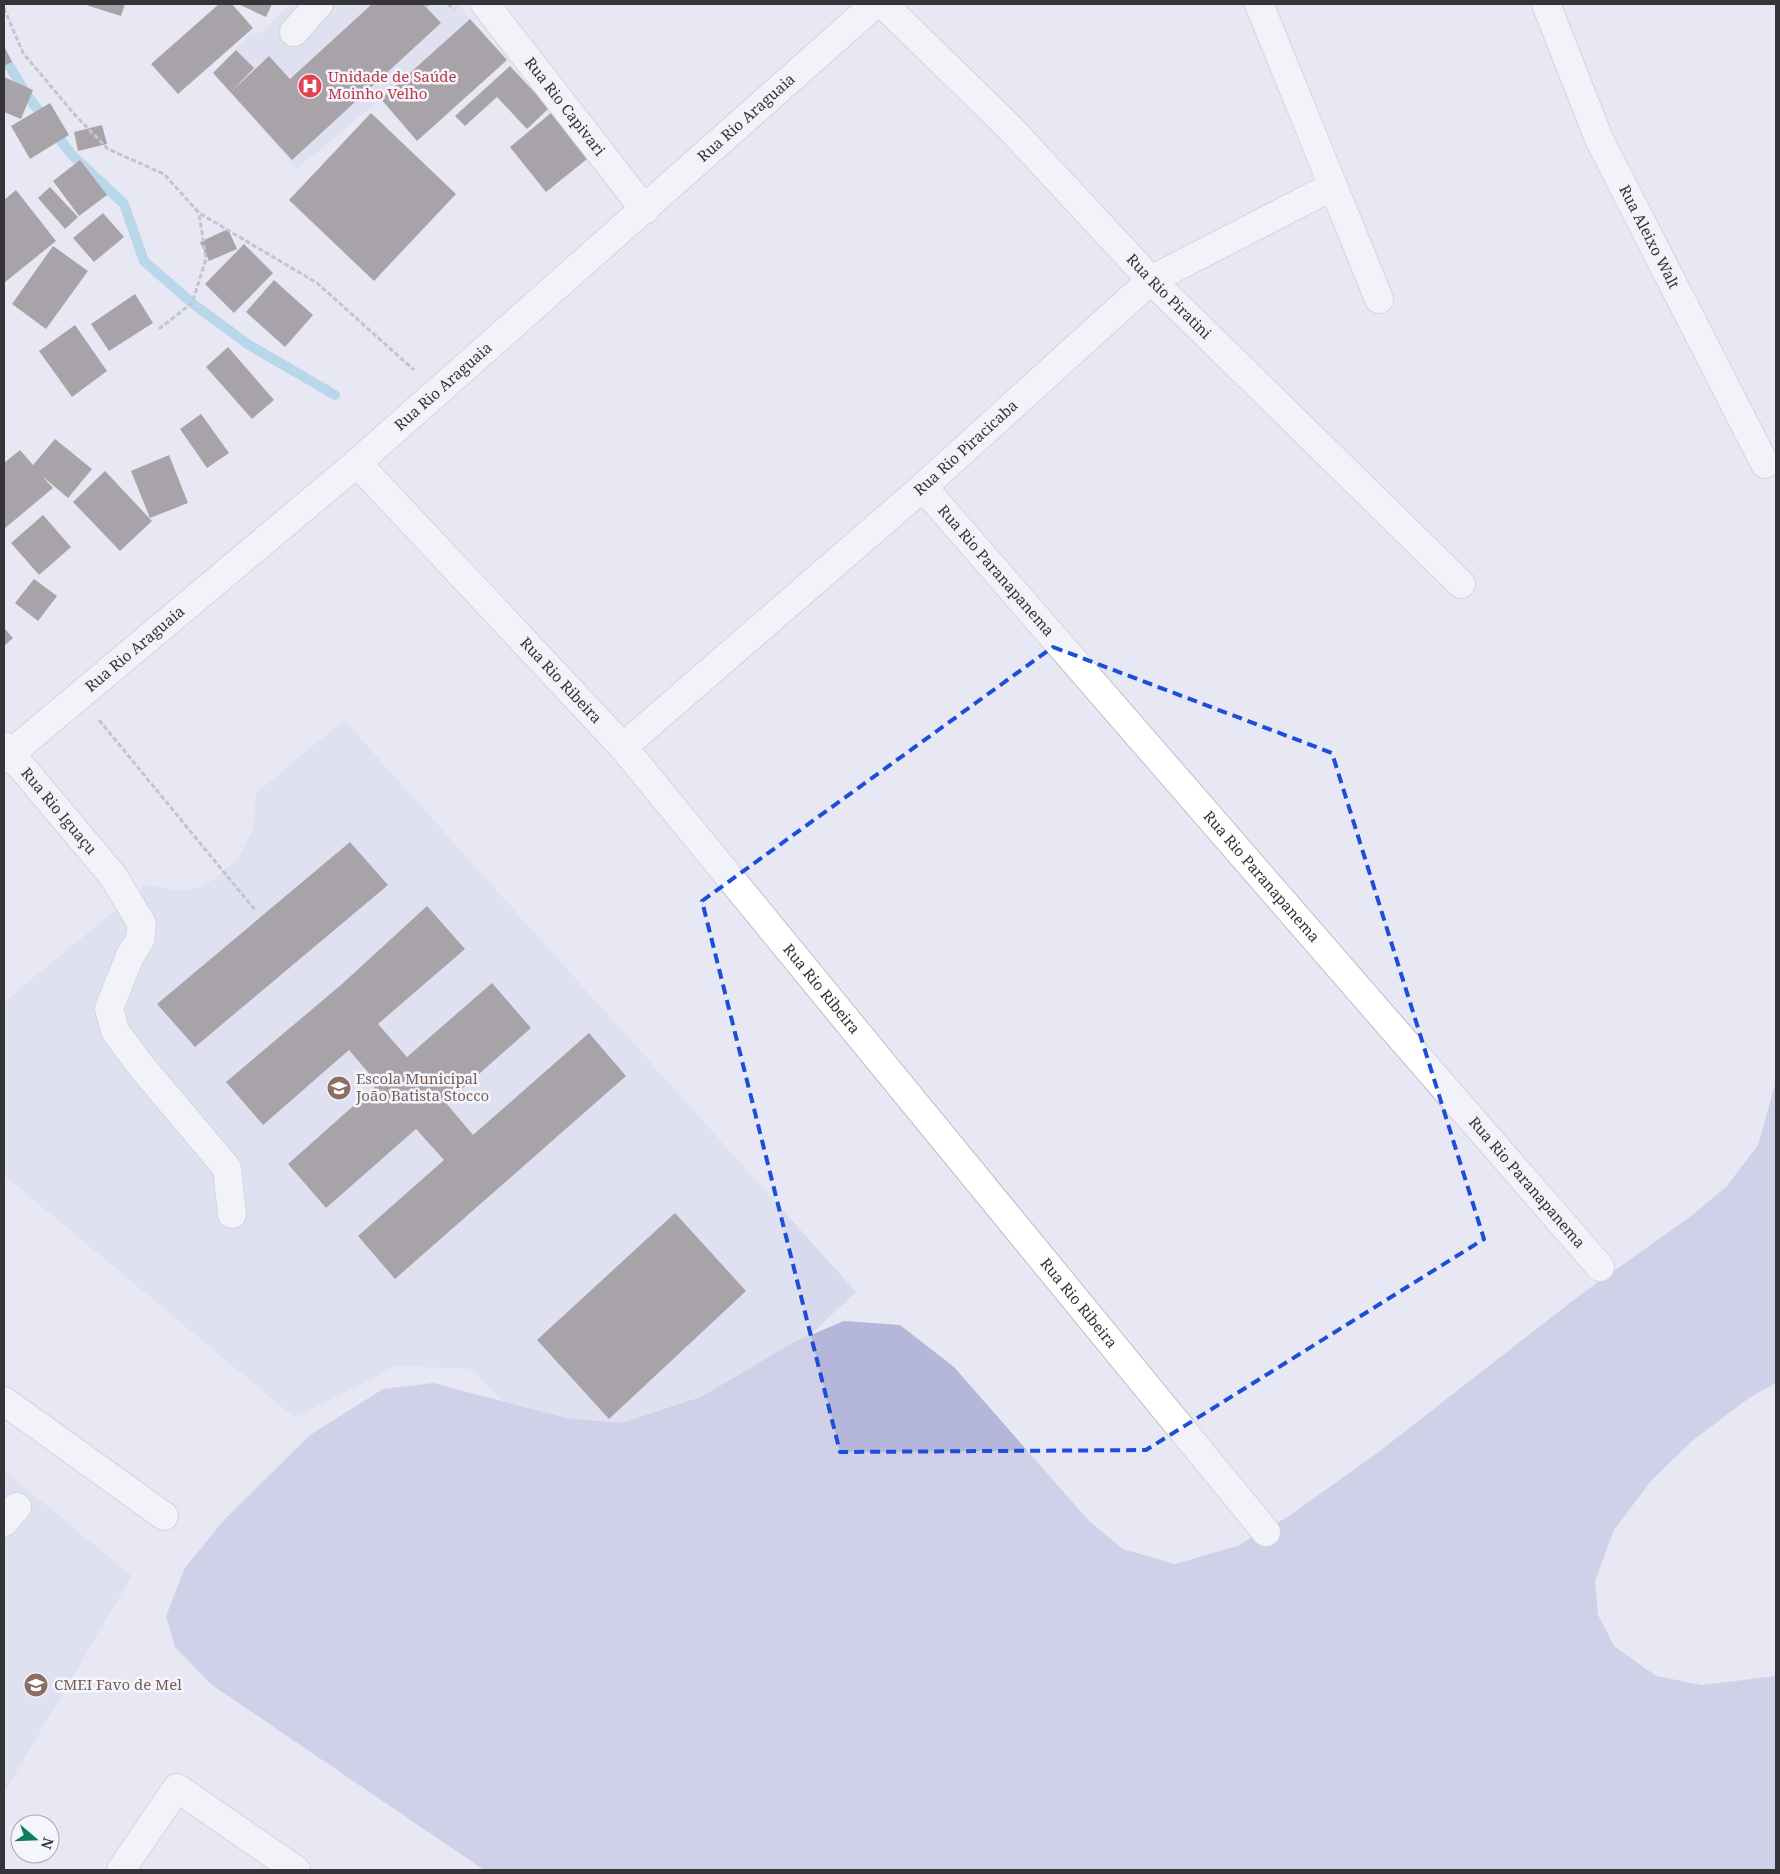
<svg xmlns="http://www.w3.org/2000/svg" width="1780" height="1874" font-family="'Noto Serif',serif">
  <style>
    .built { fill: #d7d9ec }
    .green { fill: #b4b7d9 }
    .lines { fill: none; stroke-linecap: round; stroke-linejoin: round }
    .stream { stroke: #7fc3de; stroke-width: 10 }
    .building { fill: #5b514c }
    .minor-casing { stroke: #bdbec9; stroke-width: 30 }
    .path { stroke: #9a9aa3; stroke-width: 3; stroke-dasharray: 5 2.5; stroke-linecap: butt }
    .minor { stroke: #fff; stroke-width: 28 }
    .marked { fill: none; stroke: #1d4ed8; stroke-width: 4; stroke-dasharray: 10 6; stroke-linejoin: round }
    .labels { text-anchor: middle; stroke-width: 5; stroke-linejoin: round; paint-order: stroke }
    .health-label { font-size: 15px; fill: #be3a42; stroke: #f5f6fd; text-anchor: start }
    .street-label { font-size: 15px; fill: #343439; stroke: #f5f6fd }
    .education-label { font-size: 15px; fill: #785e54; stroke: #f5f6fd; text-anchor: start }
  </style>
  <rect width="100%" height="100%" fill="#e7e8f4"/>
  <path class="built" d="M290,4h168l12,15 -89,80 -84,70 -84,-96 39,-41 10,1z
    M344,720l512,572 -242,226 -142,-149 -76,-3 -101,52 -291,-243v-173l142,-117 34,6 24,-5 19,-14 15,-13 15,-30 3,-36z
    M4,1470l128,106 -128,217z"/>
  <path class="green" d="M1776,1081v302l-27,15 -57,43 -41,40 -37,49 -19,51 3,34 16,31 42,30 46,9 74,-9v194h-1292l-272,-185 -37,-38 -9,-31 19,-48 38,-47 87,-86 73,-46 50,-6 133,35 55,5 80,-26 93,-55 50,-21 56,4 54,42 135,154 34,28 52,15 62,-18 52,-30 87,-62 204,-159 111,-79 35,-29 32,-42z"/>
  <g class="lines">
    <path class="stream" d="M4,57l23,38 44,59 53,50 20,57 48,42 57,42 86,50"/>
  </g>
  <path class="building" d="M83,4h42l-4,12z
    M219,4h13l21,24 -75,66 -27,-30z
    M238,4h34l-6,13z
    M372,4h51l18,19 -149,137 -79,-87 23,-23 18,18 -21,22 36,-34 21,23z
    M470,19l37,41 -90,81 -36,-42z
    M4,46l8,16 -8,4z
    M510,66l39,42 -22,21 -30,-32 -32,29 -10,-10z
    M4,77l29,13 -12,29 -17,-7z
    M50,103l19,32 -39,24 -19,-33z
    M371,113l85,81 -82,87 -85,-81z
    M551,113l36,46 -41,33 -36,-45z
    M102,125l5,19 -29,7 -4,-19z
    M80,160l27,35 -28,21 -26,-35z
    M50,187l28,30 -13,12 -27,-31z
    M16,190l40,51 -52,42v-83z
    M103,213l21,24 -30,25 -21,-24z
    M228,229l9,20 -28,12 -9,-19z
    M244,244l29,29 -39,40 -29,-29z
    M53,246l35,25 -42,58 -34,-25z
    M274,280l39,35 -28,32 -39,-35z
    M135,294l18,29 -44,28 -18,-27z
    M75,325l32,46 -35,26 -33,-46z
    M228,347l46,53 -22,19 -46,-52z
    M201,414l28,39 -22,15 -27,-39z
    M55,439l37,30 -24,29 -26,-22 11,12 -49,41v-66l16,-13 13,15z
    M169,455l19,48 -38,15 -19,-47z
    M105,471l47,50 -32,30 -47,-49z
    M43,515l28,32 -32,28 -28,-32z
    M34,579l23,17 -19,25 -23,-18z
    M4,628l9,10 -9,8z
    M350,842l38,43 -193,162 -38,-43z
    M427,906l38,43 -87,75 29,33 85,-74 39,45 -85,75 27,32 116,-102 37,43 -231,203 -37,-43 86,-76 -28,-31 -90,79 -38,-44 90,-80 -29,-34 -86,75 -37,-43 116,-98z
    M675,1213l71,78 -137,128 -72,-79z"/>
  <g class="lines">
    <defs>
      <g id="minor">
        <path id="s1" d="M485,4l160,206"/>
        <path id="s2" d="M883,4l126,123 142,153 310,304"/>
        <path d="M1259,4l120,295"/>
        <path id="s3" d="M1546,4l53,135 166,325"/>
        <path d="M294,32l25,-28"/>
        <path id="s4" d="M357,463l266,284 643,785"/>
        <path id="s5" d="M923,487l677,780"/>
        <path id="s6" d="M4,746l109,130 29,48 -2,16 -10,16 -21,52 6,23 26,35 86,102 5,46"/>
        <path id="s7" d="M623,747l300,-260 228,-207 182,-94"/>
        <path id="s8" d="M4,759l353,-296 518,-459"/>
        <path d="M4,1401l160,115"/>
        <path d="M4,1522l13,-15"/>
        <path d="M121,1870l56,-82 119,82"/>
      </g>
    </defs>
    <use href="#minor" class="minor-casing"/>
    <path class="path" d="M448,4l6,6
      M425,7l4,-3
      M4,8l19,45 52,62 33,34 56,25 35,39 118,70 97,87
      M159,329l33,-26 14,-44 -7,-46
      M99,720l156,190"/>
    <use href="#minor" class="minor"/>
  </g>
  <path d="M0 0H1780V1874H0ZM1053,647l279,106 152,486 -338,211 -306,2 -138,-551z" fill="#e7e8f4" fill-opacity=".55" fill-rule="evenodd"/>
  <path class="marked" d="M1053,647l279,106 152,486 -338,211 -306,2 -138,-551z"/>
  <defs>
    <symbol id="hospital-disc" viewBox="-11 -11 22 22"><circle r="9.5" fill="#e0444e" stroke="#f5f6fd"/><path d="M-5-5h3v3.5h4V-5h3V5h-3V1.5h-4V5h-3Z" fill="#fff"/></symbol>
    <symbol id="school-disc" viewBox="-11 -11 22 22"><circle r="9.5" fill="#8d6e63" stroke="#f5f6fd"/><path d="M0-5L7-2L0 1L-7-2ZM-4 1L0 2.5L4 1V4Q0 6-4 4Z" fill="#fff"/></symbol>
  </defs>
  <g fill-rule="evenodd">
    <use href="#hospital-disc" x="296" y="72" width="28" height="28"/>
    <use href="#school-disc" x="325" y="1074" width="28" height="28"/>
    <use href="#school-disc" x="22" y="1671" width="28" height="28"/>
  </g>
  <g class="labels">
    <g class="health-label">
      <text x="328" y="82">Unidade de Saúde<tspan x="328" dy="17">Moinho Velho</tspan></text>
    </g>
    <g class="street-label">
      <text dy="5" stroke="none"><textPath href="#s1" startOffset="130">Rua Rio Capivari</textPath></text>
      <text dy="5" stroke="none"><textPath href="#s8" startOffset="981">Rua Rio Araguaia</textPath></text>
      <text dy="5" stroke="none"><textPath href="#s3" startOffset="255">Rua Aleixo Walt</textPath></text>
      <text dy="5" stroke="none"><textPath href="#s2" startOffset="409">Rua Rio Piratini</textPath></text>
      <text dy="5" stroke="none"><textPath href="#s8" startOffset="576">Rua Rio Araguaia</textPath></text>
      <text dy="5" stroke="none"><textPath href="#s7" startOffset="455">Rua Rio Piracicaba</textPath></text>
      <text dy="5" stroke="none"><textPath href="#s5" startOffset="111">Rua Rio Paranapanema</textPath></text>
      <text dy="5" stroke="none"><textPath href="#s8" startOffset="171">Rua Rio Araguaia</textPath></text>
      <text dy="5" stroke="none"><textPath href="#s4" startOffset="298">Rua Rio Ribeira</textPath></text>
      <text dy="5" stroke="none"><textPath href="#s6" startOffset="85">Rua Rio Iguaçu</textPath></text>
      <text dy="5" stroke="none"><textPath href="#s5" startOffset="516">Rua Rio Paranapanema</textPath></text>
      <text dy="5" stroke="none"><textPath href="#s4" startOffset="702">Rua Rio Ribeira</textPath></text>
      <text dy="5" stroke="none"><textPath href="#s5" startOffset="921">Rua Rio Paranapanema</textPath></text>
      <text dy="5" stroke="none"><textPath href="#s4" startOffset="1108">Rua Rio Ribeira</textPath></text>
    </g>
    <g class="education-label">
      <text x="356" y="1084">Escola Municipal<tspan x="356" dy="17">João Batista Stocco</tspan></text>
      <text x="54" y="1690">CMEI Favo de Mel</text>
    </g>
  </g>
  <rect width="1780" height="1874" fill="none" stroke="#343439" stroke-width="10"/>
  <g transform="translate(35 1839) rotate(109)"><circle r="24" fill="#f5f6fd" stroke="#a8a8af"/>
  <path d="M0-4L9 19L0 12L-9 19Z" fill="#0c7f5c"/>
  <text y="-8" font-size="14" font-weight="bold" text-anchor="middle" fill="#343439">N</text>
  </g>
</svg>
